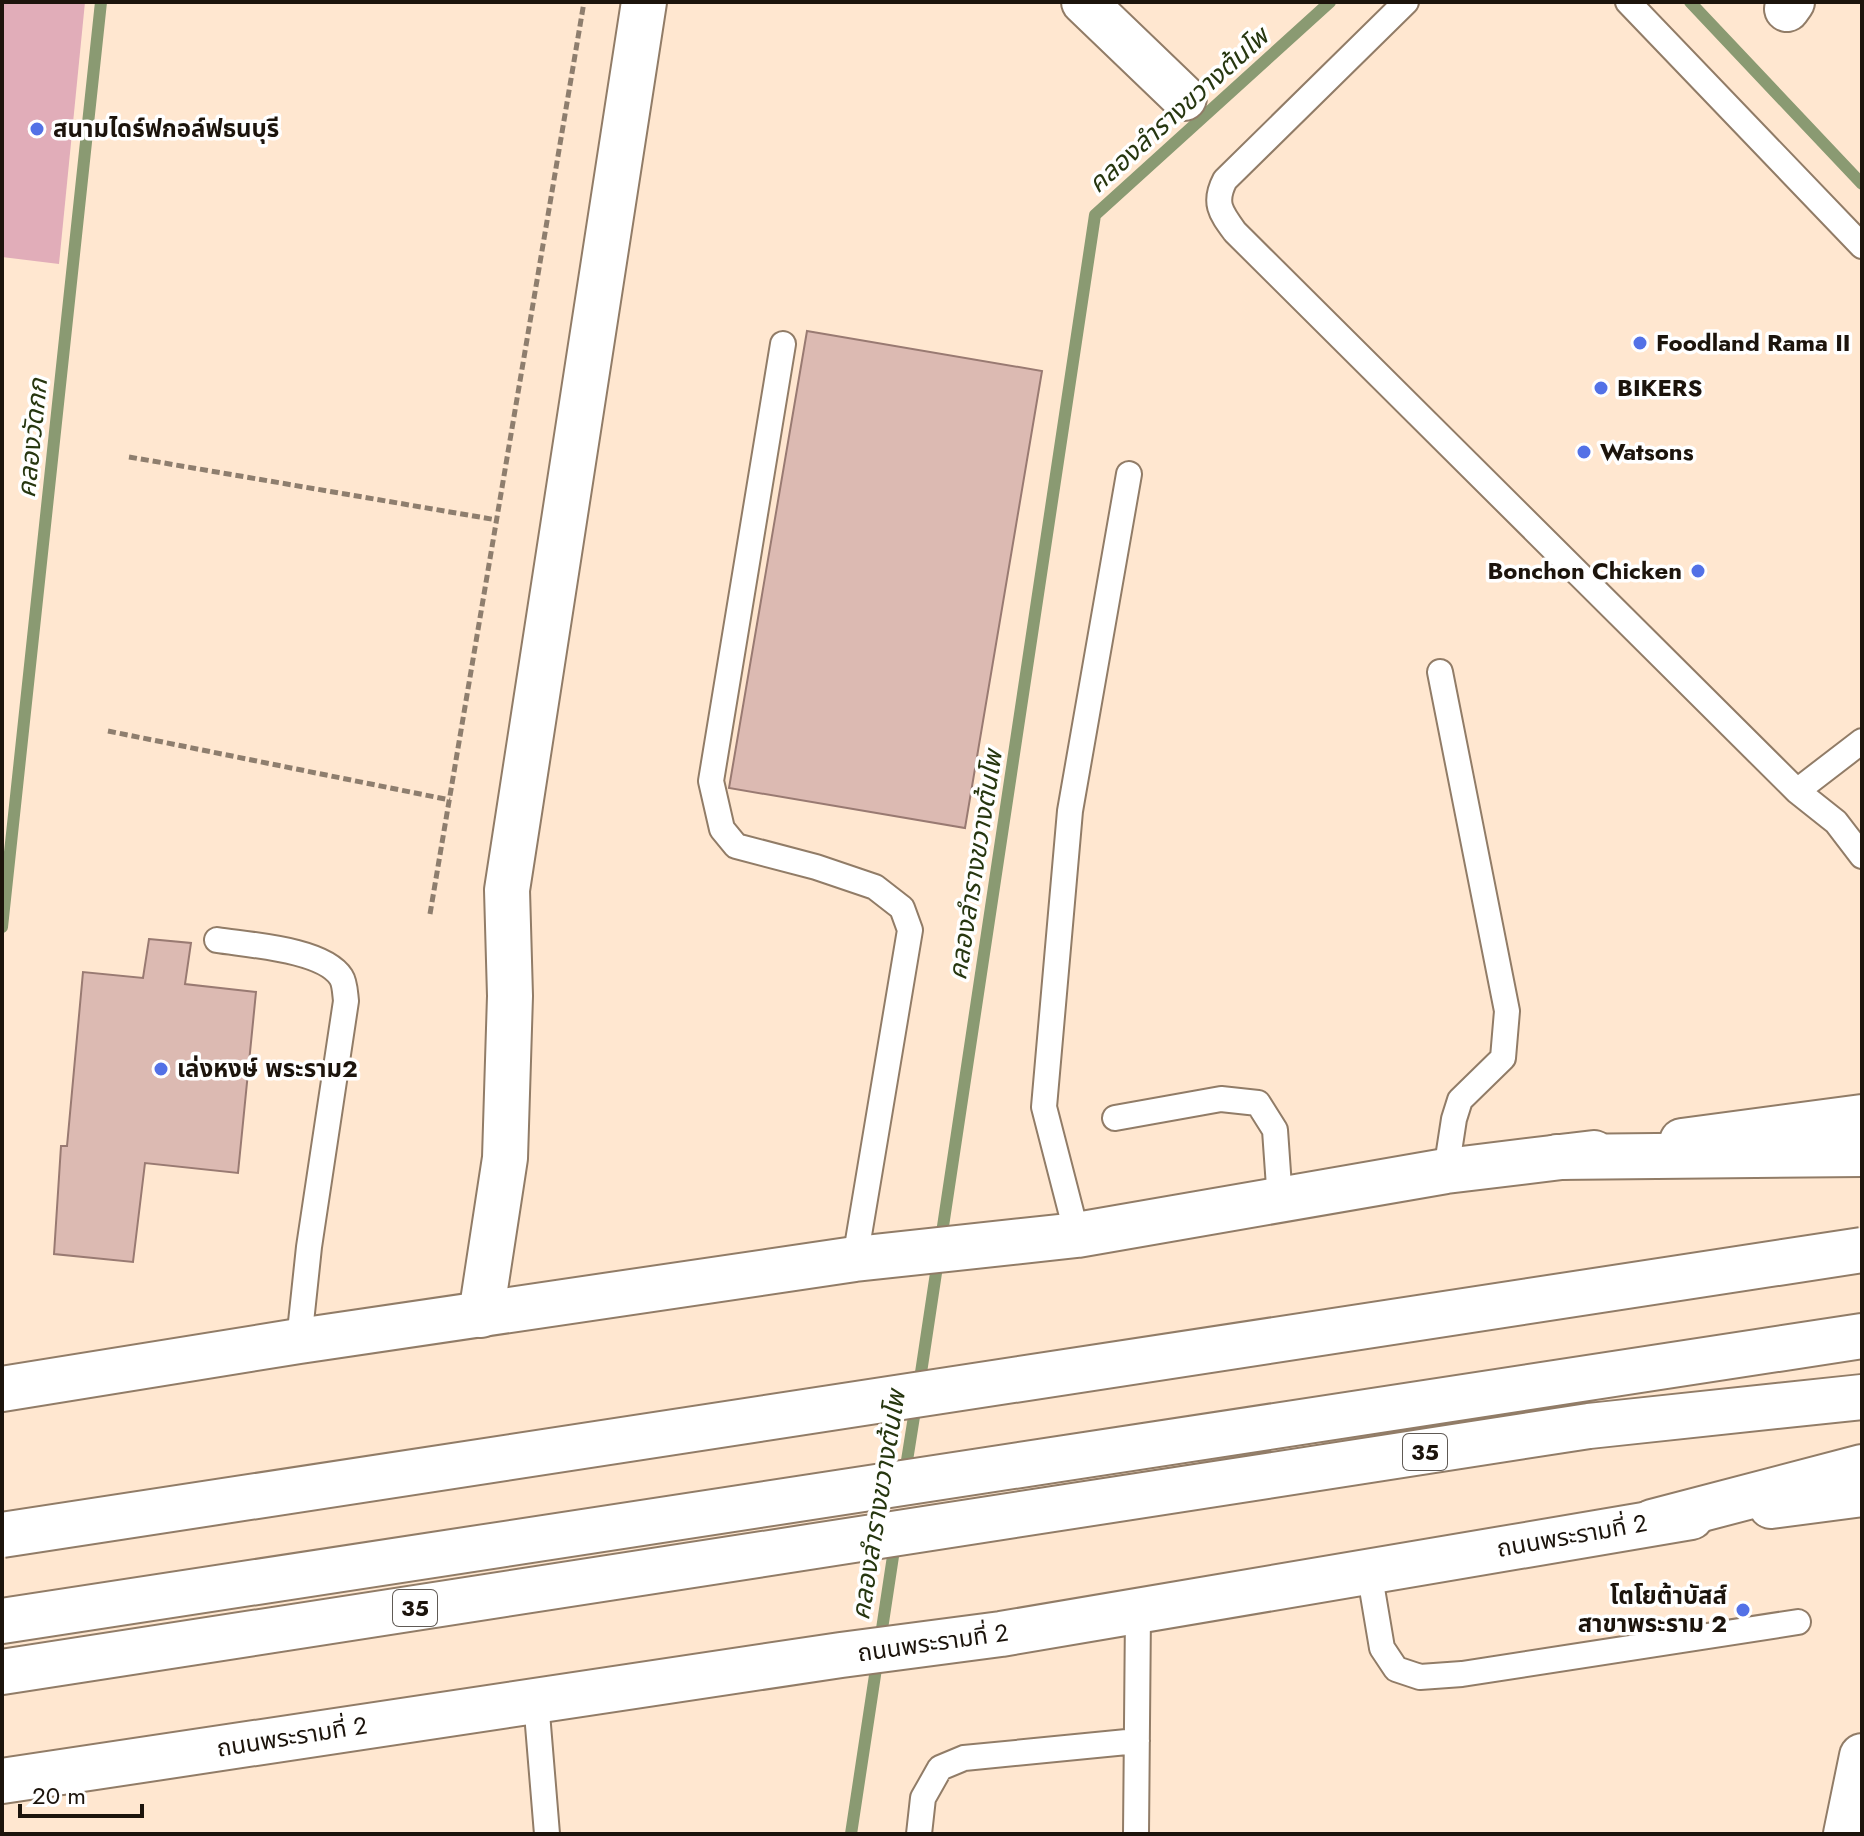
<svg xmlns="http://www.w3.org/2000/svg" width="1864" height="1836" font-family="Jost,'Noto Sans Thai',sans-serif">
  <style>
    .green { fill: #e1adb9 }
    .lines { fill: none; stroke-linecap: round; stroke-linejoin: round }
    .stream { stroke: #8a9a72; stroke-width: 12 }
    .building { fill: #dcbab2; stroke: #997a72; stroke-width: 2 }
    .lane-casing { stroke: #917c67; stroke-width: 28 }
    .street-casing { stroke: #917c67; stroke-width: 48 }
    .secondary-casing { stroke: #917c67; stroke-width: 48 }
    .highway-casing { stroke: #917c67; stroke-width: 48 }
    .path { stroke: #8e7e6e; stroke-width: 5; stroke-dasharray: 8 4; stroke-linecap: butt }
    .lane { stroke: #fff; stroke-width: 24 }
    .street { stroke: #fff; stroke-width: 44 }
    .secondary { stroke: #fff; stroke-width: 44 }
    .highway { stroke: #fff; stroke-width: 44 }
    .highway-bridge-casing { stroke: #917c67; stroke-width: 48; stroke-linecap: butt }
    .highway-bridge { stroke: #fff; stroke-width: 44 }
    .poi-dot { fill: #5371e6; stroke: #fff; stroke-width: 3 }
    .labels { text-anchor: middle; stroke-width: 7; stroke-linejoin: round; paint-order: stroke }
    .shield { fill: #fff; stroke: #605a55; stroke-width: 2 }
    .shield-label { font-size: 22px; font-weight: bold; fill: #1c140c }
    .poi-label { font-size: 24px; font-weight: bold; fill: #1c140c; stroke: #fff; text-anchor: start }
    .street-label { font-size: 24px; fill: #1c140c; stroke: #fff }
    .water-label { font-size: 26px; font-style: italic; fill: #26360f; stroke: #fff }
  </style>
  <rect width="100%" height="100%" fill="#ffe7d0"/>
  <path class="green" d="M2,2h83l-26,262 -57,-7z"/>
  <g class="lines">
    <path class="stream" d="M1690,2l172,182
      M2,927l99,-925
      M919,1386l176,-1171 235,-213
      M905,1473l11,-69
      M851,1834l44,-291"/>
  </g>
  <path class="building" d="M807,331l235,40 -77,457 -236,-40z
    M149,939l42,4 -6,41 71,8 -18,181 -93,-10 -12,99 -79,-8 7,-108h6l16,-174 60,6z"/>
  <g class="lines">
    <defs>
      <path id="lane" d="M1406,2l-181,178c-12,23 -4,33 10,52l562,559 39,31 26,34
        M1628,2l234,244
        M783,344l-72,437 11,48 14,17 80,21 59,20 27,21 8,22 -55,329
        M1440,672l67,339 -4,47 -43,42 -6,19 -8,52
        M1797,791l65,-50
        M217,940c31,5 106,9 124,37 4,6 4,16 5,24l-37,246 -10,94
        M1115,1118l106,-19 37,4 17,27 5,71
        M1077,1235l-33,-128 26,-296 59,-337
        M1369,1571l13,77 14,21 24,8 42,-3 336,-52
        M536,1701l11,133
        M919,1834l4,-36 17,-30 24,-10 173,-17
        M1136,1834l2,-222"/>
      <path id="street" d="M1084,2l100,96
        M1787,9l5,-7
        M481,1315l24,-157 5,-162 -3,-106 137,-888
        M1846,1834l16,-78"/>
      <path id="secondary" d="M1682,1141l180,-24
        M2,1389l297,-48 556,-82 222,-24 369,-64 148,-18
        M1771,1506l91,-12
        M2,1781l839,-126 160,-21 690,-117"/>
      <path id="highway" d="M1557,1157l305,-3
        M1652,1522l210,-55
        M2,1621l1860,-285
        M2,1672l1587,-246 273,-29"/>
    </defs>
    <use href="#lane" class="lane-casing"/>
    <use href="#street" class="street-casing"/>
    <use href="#secondary" class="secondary-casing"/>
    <use href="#highway" class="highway-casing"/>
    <path class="path" d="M129,457l368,63
      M108,731l342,69
      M430,914l154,-912"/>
    <use href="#lane" class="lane"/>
    <use href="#street" class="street"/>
    <use href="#secondary" class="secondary"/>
    <use href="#highway" class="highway"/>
    <defs>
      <path id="highway-bridge" d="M2,1535l1860,-285"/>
    </defs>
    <use href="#highway-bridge" class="highway-bridge-casing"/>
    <use href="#highway-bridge" class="highway-bridge"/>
  </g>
  <g class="poi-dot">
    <circle cx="37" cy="129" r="8"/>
    <circle cx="1640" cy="343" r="8"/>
    <circle cx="1601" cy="388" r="8"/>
    <circle cx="1584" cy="452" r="8"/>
    <circle cx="1698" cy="571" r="8"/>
    <circle cx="161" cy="1069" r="8"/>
    <circle cx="1743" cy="1610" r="8"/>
  </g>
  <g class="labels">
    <g class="shield">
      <rect x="1403" y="1434" width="44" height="36" rx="6"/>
      <rect x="393" y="1590" width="44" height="36" rx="6"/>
    </g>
    <g class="shield-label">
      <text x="1425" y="1460">35</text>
      <text x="415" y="1616">35</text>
    </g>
    <g class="poi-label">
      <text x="53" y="137">สนามไดร์ฟกอล์ฟธนบุรี</text>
      <text x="1656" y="351">Foodland Rama II</text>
      <text x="1617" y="396">BIKERS</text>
      <text x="1600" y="460">Watsons</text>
      <text x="1682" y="579" text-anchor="end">Bonchon Chicken</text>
      <text x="177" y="1077">เล่งหงษ์ พระราม2</text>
      <text x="1727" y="1604" text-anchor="end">โตโยต้าบัสส์<tspan x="1727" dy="28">สาขาพระราม 2</tspan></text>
    </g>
    <g class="street-label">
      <text transform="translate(1572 1536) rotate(-10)" y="8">ถนนพระรามที่ 2</text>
      <text transform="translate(933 1643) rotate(-8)" y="8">ถนนพระรามที่ 2</text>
      <text transform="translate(292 1737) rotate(-9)" y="8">ถนนพระรามที่ 2</text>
    </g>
    <g class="water-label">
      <text transform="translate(1178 110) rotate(-42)" y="9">คลองลำรางขวางต้นโพ</text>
      <text transform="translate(32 438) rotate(-84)" y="9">คลองวัดกก</text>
      <text transform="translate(975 865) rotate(-81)" y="9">คลองลำรางขวางต้นโพ</text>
      <text transform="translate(878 1505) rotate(-81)" y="9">คลองลำรางขวางต้นโพ</text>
    </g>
  </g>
  <rect width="1864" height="1836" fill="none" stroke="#1c140c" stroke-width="8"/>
  <path d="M20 1804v12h122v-12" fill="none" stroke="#1c140c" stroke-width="4"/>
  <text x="32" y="1804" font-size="24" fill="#1c140c" stroke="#ffffff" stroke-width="6" paint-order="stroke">20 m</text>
</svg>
